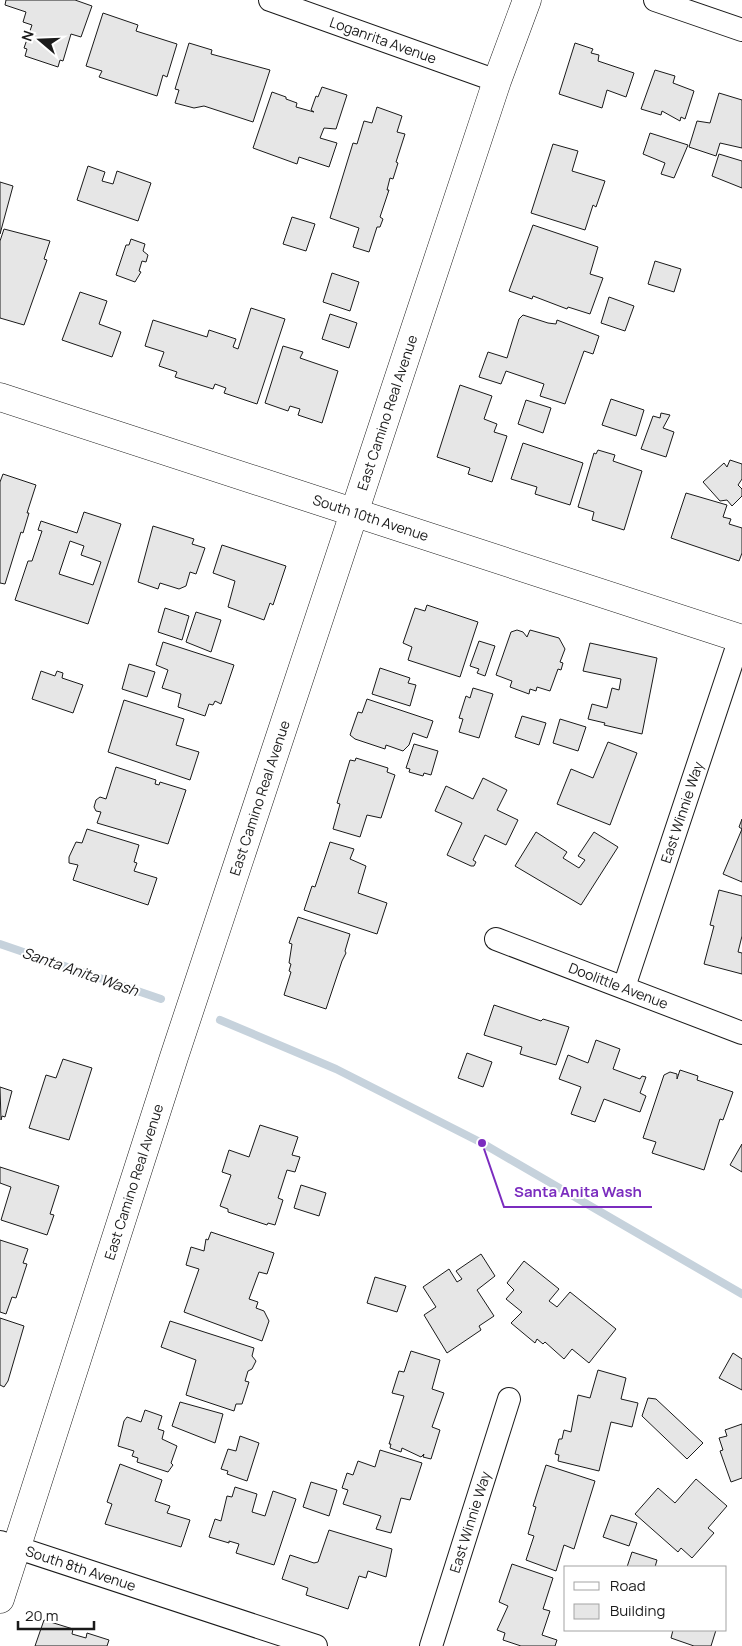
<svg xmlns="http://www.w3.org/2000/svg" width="742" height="1646" font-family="Manrope,sans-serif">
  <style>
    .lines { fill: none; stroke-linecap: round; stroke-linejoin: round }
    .stream { stroke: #c6d2dc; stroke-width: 8 }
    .building { fill: #e6e6e6; stroke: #1a1a1a; fill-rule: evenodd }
    .minor-casing { stroke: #1a1a1a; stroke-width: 24 }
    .tertiary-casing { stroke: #1a1a1a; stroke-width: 29 }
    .minor { stroke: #fff; stroke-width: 22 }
    .tertiary { stroke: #fff; stroke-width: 28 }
    .labels { text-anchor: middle; stroke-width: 4; stroke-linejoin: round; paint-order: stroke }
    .street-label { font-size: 14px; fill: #1a1a1a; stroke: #fff }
    .water-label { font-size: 15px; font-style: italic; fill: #1a1a1a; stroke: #fff }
    .leader { fill: none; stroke: #7b2cbf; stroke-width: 2 }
    .callout-dot { fill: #7b2cbf; stroke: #fff; stroke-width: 2 }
    .callout-label { font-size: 15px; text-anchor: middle; font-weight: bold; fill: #7b2cbf; stroke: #fff; stroke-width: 4; stroke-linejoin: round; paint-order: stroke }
  </style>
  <rect width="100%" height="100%" fill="#fff"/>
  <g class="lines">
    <path class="stream" d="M0,944l161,55
      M220,1020l116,49 146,74 260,151"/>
  </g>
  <path class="building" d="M6,0h69l17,6 -11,31 -10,-3 -8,27 -3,-1 -2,7 -33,-11 2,-7 -3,-1 8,-23 -9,-3 3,-10 -21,-7z
    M103,13l35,12 -2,6 41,13 -10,33 -4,-2 -6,21 -58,-19 3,-6 -16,-5z
    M189,43l23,7 -1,4 59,16 -17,52 -49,-16 -10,2 -19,-5 4,-13 -4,-1z
    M575,43l18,6 -2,4 8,2 -1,6 36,12 -8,24 -19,-7 -5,18 -43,-14z
    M655,70l20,6 -2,7 21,8 -9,28 -4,-2 -1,4 -18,-10 -1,4 -20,-6z
    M322,87l25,8 -11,34 -12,-1 -4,10 17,5 -8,24 -30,-10 -2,7 -44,-16 19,-56 14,5v2l11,4 -1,4 18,5 -3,-2 5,-14 2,1z
    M719,93l23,7v48l-22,-5 -4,13 -27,-9 8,-26 13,2z
    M377,107l25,9 -5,16 8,2 -9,28 2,1 -5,16 -3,-1 -3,12h2l-9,27 3,2 -3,8h-3l-8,25 -16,-5 6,-19 -29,-10 23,-75 4,1 7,-23 8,2z
    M650,133l38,12 -14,33 -13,-4 4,-11 -22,-9z
    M553,144l25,7 -6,20 33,10 -9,26 -3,-2 -8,25 -54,-17z
    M719,154l23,7v27l-30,-12z
    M88,166l17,6 -3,9 11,3 4,-13 34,12 -13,38 -61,-21z
    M0,182l13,4 -13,48z
    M292,217l23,7 -9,27 -23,-7z
    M533,225l65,22 -8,27 13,4 -13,36 -22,-7 -1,2 -34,-13 -1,3 -23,-8z
    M4,229l46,12 -6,18 3,1 -23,65 -24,-7v-77z
    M131,239l14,5 -2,7 5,4 -2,7 -4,-1 -3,10 2,1 -6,10 -19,-7 10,-30h3z
    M655,261l26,8 -7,23 -26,-8z
    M332,273l27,9 -9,29 -27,-9z
    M80,292l27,9 -8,23 22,8 -9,25 -50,-17z
    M609,297l25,9 -9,25 -24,-8z
    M251,308l34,11 -28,85 -33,-11 2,-5 -11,-4 -2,5 -38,-12 2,-5 -18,-6 5,-14 -19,-6 8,-26 54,17 2,-7 27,9 -3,8 5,2z
    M330,314l27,9 -8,25 -27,-9z
    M523,315l25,8 8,1 1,-4 42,16 -6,18 -9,-3 -19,53 -25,-8 4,-12 -38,-13 -5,13 -22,-7 9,-25 19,6 12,-39z
    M283,346l20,6 -3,6 38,13 -16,52 -24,-8 2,-6 -10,-3 -2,5 -23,-8z
    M460,385l32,11 -8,23 13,5 -3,8 13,4 -15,46 -24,-8 2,-6 -33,-11z
    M611,399l33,11 -8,26 -34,-11z
    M526,400l25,8 -8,25 -25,-9z
    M661,413l9,2 -7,13 11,4 -8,25 -25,-8 12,-33 7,2z
    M523,443l60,20 -13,42 -35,-11 2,-7 -26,-8z
    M598,450l17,5 -2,6 29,10 -18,59 -32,-10 2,-8 -16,-5 16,-54 2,1z
    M730,460l12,4v15l-4,6 4,4v7l-10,10 -5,-6 -7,1 -17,-19 21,-19 3,4z
    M3,474l33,11 -9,28h2l-6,20 -2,-1 -16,52 -5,-1v-101z
    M686,493l41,12 -4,12 8,2 -2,5 13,4v25l-3,8 -68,-23z
    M84,512l37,12 -33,100 -73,-24 13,-39h4l10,-30 -4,-1 3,-9 36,12zM70,541l14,5 -3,9 20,7 -8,23 -34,-11z
    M153,526l41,13 -2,5 13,4 -9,26 -6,-2 -4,14 -7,3 -19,-6 -2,6 -20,-7z
    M222,545l64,21 -13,39 -3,-2 -6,17 -36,-13 7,-26 -22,-8z
    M427,605l51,17 -18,55 -52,-17 4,-13 -9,-4 12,-35 10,3z
    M165,608l24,8 -7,24 -24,-8z
    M196,612l25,8 -10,32 -25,-10z
    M517,630l6,2 4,5 3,-7 29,8 6,11 -5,13 3,1 -2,7 -3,-1 -8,22 -13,-4 -1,4 -6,-2 -1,5 -19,-7 2,-6 -16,-6 15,-43z
    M479,641l16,5 -10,30 -8,-3 2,-4 -9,-3z
    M163,642l71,23 -13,39 -6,-3 -2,4 -4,-1 -4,12 -27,-9 3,-13 -19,-6 6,-18 -12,-5z
    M590,643l67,15 -15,76 -38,-9 1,-2 -17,-4 4,-15 15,4 5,-20 7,2 2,-11 -38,-8z
    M129,664l26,8 -8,25 -25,-8z
    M380,668l30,10 -2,5 8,2 -6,21 -38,-12z
    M41,671l14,5 2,-5 6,2 -1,5 21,7 -10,28 -41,-14z
    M473,688l20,6 -14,44 -20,-6 4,-13 -4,-1 7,-22 4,2z
    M367,699l66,22 -6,17 -14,-5 -4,12 -6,6 -17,-6 -1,4 -30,-10 -5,-4 8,-23 4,1z
    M124,700l60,19 -8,26 23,7 -9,28 -82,-28z
    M522,716l24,7 -7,22 -24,-8z
    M560,719l26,8 -8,24 -25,-8z
    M608,742l29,11 -27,72 -53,-21 14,-35 22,9z
    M414,744l24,7 -7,24 -7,-2 -1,3 -14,-4 1,-3 -4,-1z
    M356,758l32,10 -1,4 8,3 -14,43 -14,-3 -7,22 -27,-8 7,-25 -3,-1 13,-43 5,1z
    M116,767l40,13 -1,4 4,1 1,-3 26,8 -18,54 -71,-21 4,-11 -5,-1 -2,-4 2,-7 4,-3 6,2z
    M483,778l24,12 -10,20 21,10 -12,25 -21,-10 -12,25 3,2 -2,4h-3l-24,-11 15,-32 -27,-12 11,-25 27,13z
    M742,819v63l-19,-8 19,-45 -3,-2z
    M87,829l52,16 -5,17 3,1 -3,8 23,7 -9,27 -75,-25 5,-15 -9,-2v-6l7,-15 6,1z
    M536,832l31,20 -4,6 16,10 6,-8 -7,-4 16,-24 24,15 -37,58 -66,-39z
    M330,842l24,7 -4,10 16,7 -8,27 29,10 -10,31 -73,-24 8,-24 3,1z
    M719,890l23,6v40l-4,16 4,1v21l-38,-10 10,-38 -4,-1z
    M298,917l52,17 -5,17 1,2 -4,8 -16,48 -42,-14 7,-23 -2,-1 2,-7 -2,-1 3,-19 -3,-1z
    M494,1005l47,16 2,-2 26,8 -13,38 -36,-11 2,-7 -38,-12z
    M596,1040l24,9 -7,20 27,10 2,-3 4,1 -6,16 6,3 -6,16 -36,-13 -9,23 -24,-8 10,-27 -22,-8 9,-24 20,8z
    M467,1053l25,9 -9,25 -25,-9z
    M63,1059l29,9 -23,72 -40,-12 17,-53 10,3z
    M680,1070l18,6 -1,4 36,12 -10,28 -3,-1 -16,51 -52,-17 4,-11 -13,-4 21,-63 6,-3 7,2v5z
    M0,1087l12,4 -7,26 -3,-1 -1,4z
    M260,1125l38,12 -6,18 8,2 -5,15 -8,-2 -9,28 5,2 -8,25 -7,-2 -1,2 -39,-13v-3l-8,-3 11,-31 -9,-3 7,-22 20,7z
    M742,1144v28l-12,-7z
    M0,1167l59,19 -9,28 4,1 -7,20 -46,-15 10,-33 -11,-4z
    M301,1185l25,8 -7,23 -25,-8z
    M211,1232l63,21 -7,21 -8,-2 -10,27 9,3 -2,6 8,3 5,10 -7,20 -78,-29 15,-43 -13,-4 5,-18 13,4 2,-12 2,1z
    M0,1240l28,9 -5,14 4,1 -11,34 -4,-1 -6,17 -6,-2z
    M481,1254l14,22 -18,14 17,26 -15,10 2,4 -34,23 -23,-38 12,-8 -13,-20 26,-18 8,13 5,-3 -6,-8z
    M524,1261l35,28 -10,12 8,6 13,-15 46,37 -27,34 -17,-14 -8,10 -19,-17 -2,2 -6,-5 -2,4 -24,-20 11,-11 -16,-13 8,-9 -7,-7z
    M375,1277l31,9 -9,26 -30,-9z
    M0,1318l24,8 -16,55 -4,6 -4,-2z
    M170,1321l84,27 -2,8 4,5 -4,8 -4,2 -3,10 4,1 -7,22h-6l-2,7 -48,-16 10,-35 -35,-13z
    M411,1351l29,9 -8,29 12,4 -12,34 8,3 -9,29 -8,-2 1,-3 -3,3 -19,-9 -1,4 -11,-4 1,-4h-2l15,-48 -12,-3 7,-22 5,1z
    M733,1353l9,6v31l-23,-12z
    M598,1370l28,8 -5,21 17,4 -6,24 -21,-5 -12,49 -41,-10 1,-6 -4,-1 4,-15h3l2,-9 7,2 7,-37 12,3z
    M648,1398l8,1 47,44 -16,16 -45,-43z
    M180,1402l43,12 -8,29 -43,-17z
    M145,1410l17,6 -4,13 6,2 -2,8 15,7 -6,17 2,2 -5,7 -31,-10 1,-4 -6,-2 2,-5 -16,-5 6,-25 3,-4 14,5z
    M742,1424v54l-11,4 -11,-31 3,-1 -4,-12 8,-2 -2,-6z
    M240,1436l19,7 -12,38 -20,-7 1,-3 -7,-2 7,-20 8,2z
    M380,1450l42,13 -12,37 -9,-2 -10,35 -15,-4 5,-13 -38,-12 5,-14 -6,-2 5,-15 6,2 5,-14 17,6z
    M120,1464l42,16 -7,21 15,5 -3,7 23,7 -9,27 -76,-23 7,-20 -5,-2z
    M546,1465l49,16 -21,68 -10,-4 -8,26 -30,-11 8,-24 -6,-2 8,-27 -3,-1z
    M696,1479l31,27 -19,22 6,5 -22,25 -11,-10 -3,4 -43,-38 23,-26 17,15z
    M311,1482l26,8 -8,26 -26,-9z
    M235,1487l22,7 -5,18 13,4 8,-25 23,8 -22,66 -38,-12 3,-9 -10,-3v2l-20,-6 6,-18 6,2 6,-25 5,1z
    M611,1515l26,8 -8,23 -26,-9z
    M329,1530l63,19 -6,28 -18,-6 -2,7 -7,-2 -11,33 -42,-14 2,-7 -26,-9 8,-24 24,8 4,-1z
    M632,1552l25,8 -2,7h-28z
    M512,1564l41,14 -10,31 7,2 -8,24 15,5 -2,6h-34l-18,-6 2,-7 -8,-3 11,-24 -9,-4z
    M44,1620l29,9 -1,5 14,4 1,-5 22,7 -2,6h-72z
    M673,1630h43l-5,16h-17l-23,-8z"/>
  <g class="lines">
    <defs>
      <g id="minor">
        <path id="s1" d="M270,0l227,81"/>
        <path d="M655,0l87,30"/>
        <path id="s2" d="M496,939l246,94"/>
        <path id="s3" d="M624,987l116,-349"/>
        <path id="s4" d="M0,1542l316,104"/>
        <path id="s5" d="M431,1646l78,-247"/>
      </g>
      <g id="tertiary">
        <path id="s6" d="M0,397l742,242"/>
        <path id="s7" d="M0,1599l174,-542 323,-976 30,-81"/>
      </g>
    </defs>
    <use href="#minor" class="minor-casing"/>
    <use href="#tertiary" class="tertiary-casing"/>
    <use href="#minor" class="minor"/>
    <use href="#tertiary" class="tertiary"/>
  </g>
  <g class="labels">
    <g class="street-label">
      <text dy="5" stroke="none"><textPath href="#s1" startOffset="120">Loganrita Avenue</textPath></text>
      <text dy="5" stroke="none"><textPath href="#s7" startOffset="1248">East Camino Real Avenue</textPath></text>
      <text dy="5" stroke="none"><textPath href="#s6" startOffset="390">South 10th Avenue</textPath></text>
      <text dy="5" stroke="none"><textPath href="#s7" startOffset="842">East Camino Real Avenue</textPath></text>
      <text dy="5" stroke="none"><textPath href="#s3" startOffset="184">East Winnie Way</textPath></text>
      <text dy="5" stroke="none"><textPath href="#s2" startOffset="131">Doolittle Avenue</textPath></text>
      <text dy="5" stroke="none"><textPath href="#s7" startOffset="438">East Camino Real Avenue</textPath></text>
      <text dy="5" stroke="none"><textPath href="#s5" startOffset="130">East Winnie Way</textPath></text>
      <text dy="5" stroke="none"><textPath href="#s4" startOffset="85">South 8th Avenue</textPath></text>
    </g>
    <g class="water-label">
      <text transform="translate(80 972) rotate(19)" y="5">Santa Anita Wash</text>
    </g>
  </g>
  <path class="leader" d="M482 1143L504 1207H652"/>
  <circle class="callout-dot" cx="482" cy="1143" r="5"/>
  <g class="callout-label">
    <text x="578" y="1197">Santa Anita Wash</text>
  </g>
  <rect x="564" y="1566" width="162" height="65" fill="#ffffff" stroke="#a3a3a3"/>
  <rect x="574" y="1582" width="25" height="8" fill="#ffffff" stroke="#a3a3a3"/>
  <text x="610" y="1591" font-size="15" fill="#1a1a1a">Road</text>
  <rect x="574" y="1604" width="25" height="15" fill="#e6e6e6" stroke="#a3a3a3"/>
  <text x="610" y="1616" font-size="15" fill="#1a1a1a">Building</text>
  <g transform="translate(40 40) rotate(289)" stroke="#ffffff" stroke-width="4" paint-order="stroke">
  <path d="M0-4L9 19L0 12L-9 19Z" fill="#1a1a1a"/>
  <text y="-8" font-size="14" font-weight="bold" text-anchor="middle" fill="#1a1a1a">N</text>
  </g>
  <path d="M18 1621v8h76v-8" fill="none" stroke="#1a1a1a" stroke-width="2.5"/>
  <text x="25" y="1621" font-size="15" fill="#1a1a1a" stroke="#ffffff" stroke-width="4" paint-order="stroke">20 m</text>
</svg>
